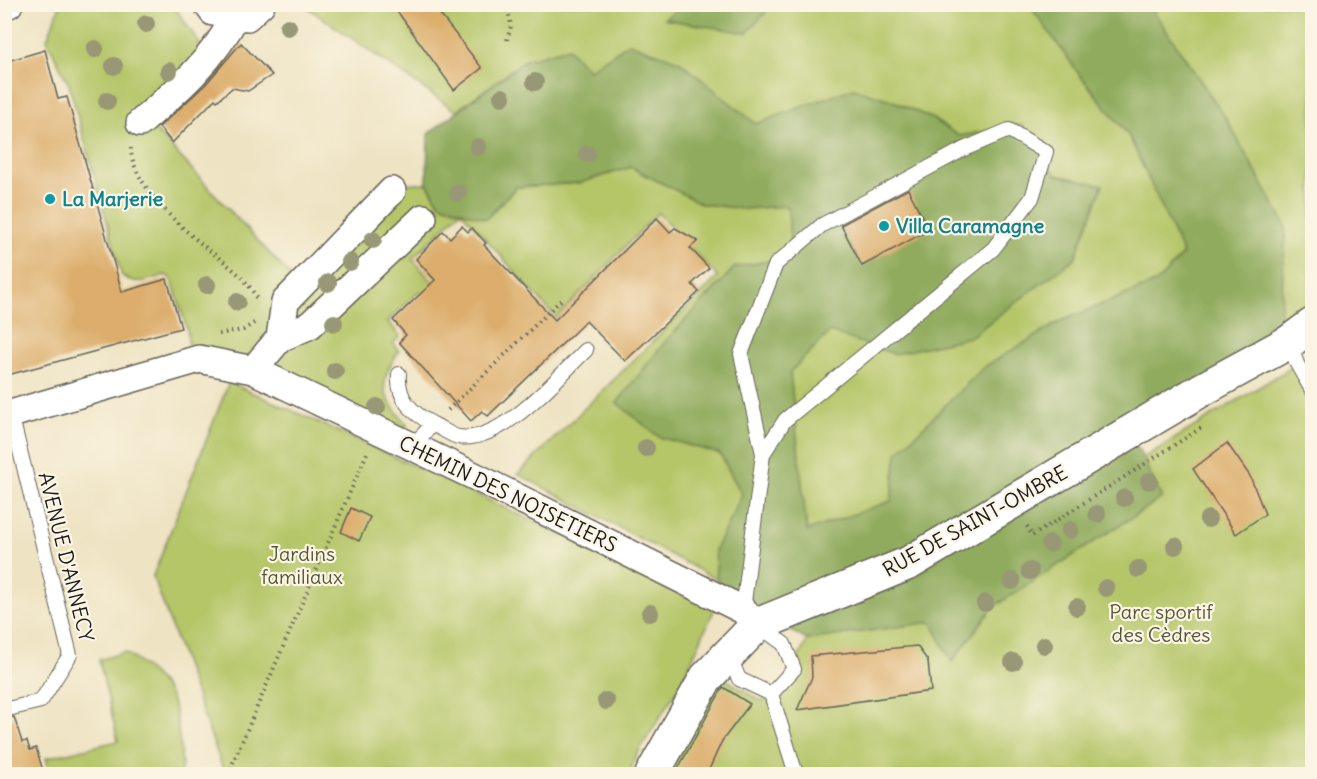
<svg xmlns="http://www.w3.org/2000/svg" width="1317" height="779" font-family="Delius,sans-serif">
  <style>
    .green { fill: #b5c669; stroke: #687142; stroke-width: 1.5 }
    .forest { fill: #90ab5d; stroke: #56643c; stroke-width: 1.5 }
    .building { fill: #dcad6c }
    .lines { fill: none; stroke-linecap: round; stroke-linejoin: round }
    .service-casing { stroke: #666256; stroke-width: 16 }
    .minor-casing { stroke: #666256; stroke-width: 30 }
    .tertiary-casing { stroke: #666256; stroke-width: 36 }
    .path { stroke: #666256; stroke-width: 4; stroke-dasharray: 1.5 4.5; stroke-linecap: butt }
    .service { stroke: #fff; stroke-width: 14 }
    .minor { stroke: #fff; stroke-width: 27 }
    .tertiary { stroke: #fff; stroke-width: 33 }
    .tree { fill: #989776 }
    .culture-dot { fill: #0f9aa8; stroke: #fcf5e5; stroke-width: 2 }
    .labels { text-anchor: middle; stroke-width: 4.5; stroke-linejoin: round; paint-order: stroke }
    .culture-label { font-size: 20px; font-weight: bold; fill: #0d838f; stroke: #fcf5e5; text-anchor: start }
    .street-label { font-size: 20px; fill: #1c1c1c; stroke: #fcf5e5 }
    .park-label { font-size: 20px; fill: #525837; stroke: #fcf5e5 }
  </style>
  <rect width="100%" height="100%" fill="#fcf5e5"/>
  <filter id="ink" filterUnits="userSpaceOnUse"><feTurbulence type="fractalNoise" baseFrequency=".0167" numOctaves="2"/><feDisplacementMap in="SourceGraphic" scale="12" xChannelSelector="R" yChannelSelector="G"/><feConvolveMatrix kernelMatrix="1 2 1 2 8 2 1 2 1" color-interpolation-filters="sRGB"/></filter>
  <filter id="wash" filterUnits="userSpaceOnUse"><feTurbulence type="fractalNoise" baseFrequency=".008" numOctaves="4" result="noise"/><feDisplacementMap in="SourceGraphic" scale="24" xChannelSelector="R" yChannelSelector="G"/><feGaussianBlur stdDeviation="1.35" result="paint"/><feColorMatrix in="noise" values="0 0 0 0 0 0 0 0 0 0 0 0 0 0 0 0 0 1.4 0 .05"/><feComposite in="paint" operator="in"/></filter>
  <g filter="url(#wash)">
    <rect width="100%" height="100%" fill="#eee3c2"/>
    <path class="green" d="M60,5h113l31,45 -66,61 158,171 95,-98 36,-1 13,21 46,15 30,-32 64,-4 51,-16 17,10 -81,-90 62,-44 -40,27 -64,-10 -69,51 -152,-106h746l213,332 -502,266 -243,-129 200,-197 -60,-64 -102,105 -95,-107 -49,48 32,35 -9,10 -15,-13 -32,30 12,15 -7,8 6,7c-23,34 -17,44 8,74l-5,9 -213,-83 -2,-22 -16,-51 -6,-3c-15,5 -28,11 -43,1l-53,-191 -22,-45z
      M1148,5h164v308l-33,25z
      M1312,350v424h-643l50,-99 42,26 19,-5 27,-56 124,-19 37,-56 329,-201z
      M229,382l247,112 239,114 -33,74 -48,77 -4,15h-410l3,-5 -70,-193z
      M125,652c54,39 50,49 57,113l-2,9h-130l-4,-16 72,-17 -19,-81z"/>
    <path class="forest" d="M683,5v-1l89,1 -25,28 -83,-14z
      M1026,5h122l4,4 75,111 59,107 -7,111 -365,214 -157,58 -40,-24 -2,-36 27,-55 -22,-41 -61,-17 -42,-34 47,-60 71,-76 56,-10 -3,-51 -45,3 -41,-5 -71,-37 -51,16 -64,4 -30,32 -46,-15 -13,-21 1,-49 97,-74 43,-12 21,22 40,-27 50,18 77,63 97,-36 38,12 42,19 26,17 63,-11 34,50 47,10 -28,73 -105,79 -76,17 -64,-22 -40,40 17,159 84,-30 6,-48 87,-86 77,-46 96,-39 26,-28 -54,-118 -50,-62 -48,-67z
      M1135,442l27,56 -169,109 -41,55 -21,-40 -124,18 -32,-18z"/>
    <g id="blocks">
      <path class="building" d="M392,4h40l50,64 -28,22z
        M241,43l31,32 -24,16 -16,-3 -15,13 -2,-2 -43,44 -13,-16 46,-42z
        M45,50l13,49 9,-2 55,195 45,-13 14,49 -177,48v-314z
        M908,189l21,41 -67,36 -21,-41z
        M657,218l13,14 5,-4 23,13 -8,7 19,20 -17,16 7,8 -74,69 -39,-40 -98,95 -6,-5 -11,10 -72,-79 7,-7 -13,-15 42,-40 -19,-21 27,-28 7,7 12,-12 6,6 4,-4 14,15 -2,2 71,75z
        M1227,443l23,33 15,38 -29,20 -43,-65z
        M351,508l19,9 -11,24 -18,-9z
        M917,646l11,15 3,30 -134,19 15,-33 -1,-21z
        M723,687l27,17 -28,37 -15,33h-32z
        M14,717l8,25 5,-1 3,9 6,-2 8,26h-40v-55z"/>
    </g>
  </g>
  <g filter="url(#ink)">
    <use href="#blocks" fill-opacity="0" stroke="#666256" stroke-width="1.5"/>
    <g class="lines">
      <defs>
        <path id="service" d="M1289,342l8,22 15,26
          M399,374c-2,25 13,39 34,50
          M412,446l21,-22c8,4 17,11 25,13 44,7 99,-59 128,-87
          M743,610l20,-156 -22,-100 35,-90 46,-39 142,-76 45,-19 37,22 -14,46 -39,51 -208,171 -22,34
          M729,655l10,24 32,15 23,-25 -10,-25 -25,-18
          M771,694l25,80
          M4,710l37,-9 29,-46 -59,-241"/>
        <path id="minor" d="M207,4l6,8 34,5 14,-13
          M4,5l5,-1
          M140,123c37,-32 74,-64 96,-108
          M280,338l5,-36 107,-111
          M253,370l27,-32 30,-13 113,-107
          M4,416l195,-57 54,11 219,105 271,135 14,15"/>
        <path id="tertiary" d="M652,774l54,-96 51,-53 152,-62 294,-174 86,-47 23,-17"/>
      </defs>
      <use href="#service" class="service-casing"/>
      <use href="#minor" class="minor-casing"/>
      <use href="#tertiary" class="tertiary-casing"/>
      <path class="path" d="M507,40l4,-14 -4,-22
        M131,148c1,39 54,83 83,106 16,13 35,26 43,46
        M219,334l24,-4 11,-7
        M448,410l116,-113
        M1027,526l5,10 169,-108
        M228,774l139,-321"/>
      <use href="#service" class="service"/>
      <use href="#minor" class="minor"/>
      <use href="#tertiary" class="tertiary"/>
    </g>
    <g class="tree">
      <circle cx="146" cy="24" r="9"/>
      <circle cx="288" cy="27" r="9"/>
      <circle cx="95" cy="49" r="9"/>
      <circle cx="114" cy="66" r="9"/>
      <circle cx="169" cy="71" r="9"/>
      <circle cx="535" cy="82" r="9"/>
      <circle cx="502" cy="97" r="9"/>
      <circle cx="107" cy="101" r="9"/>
      <circle cx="478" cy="147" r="9"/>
      <circle cx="587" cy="154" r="9"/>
      <circle cx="458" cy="193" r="9"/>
      <circle cx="373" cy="240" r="9"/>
      <circle cx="350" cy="262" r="9"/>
      <circle cx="328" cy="283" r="9"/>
      <circle cx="207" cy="285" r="9"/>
      <circle cx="237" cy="302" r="9"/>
      <circle cx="334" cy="323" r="9"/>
      <circle cx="335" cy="371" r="9"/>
      <circle cx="377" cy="407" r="9"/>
      <circle cx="646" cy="448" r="9"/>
      <circle cx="1149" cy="481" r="9"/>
      <circle cx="1124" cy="498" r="9"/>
      <circle cx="1097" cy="514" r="9"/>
      <circle cx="1208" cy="519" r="9"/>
      <circle cx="1070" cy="530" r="9"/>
      <circle cx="1050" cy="544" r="9"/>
      <circle cx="1175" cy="546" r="9"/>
      <circle cx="1138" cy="569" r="9"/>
      <circle cx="1030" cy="571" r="9"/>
      <circle cx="1012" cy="581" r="9"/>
      <circle cx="1106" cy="588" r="9"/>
      <circle cx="985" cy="603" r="9"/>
      <circle cx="1077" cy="607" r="9"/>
      <circle cx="650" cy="613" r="9"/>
      <circle cx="1044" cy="645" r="9"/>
      <circle cx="1013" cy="662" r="9"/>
      <circle cx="606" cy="701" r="9"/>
    </g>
  </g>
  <g class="culture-dot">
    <circle cx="50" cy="199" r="6"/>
    <circle cx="884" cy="226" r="6"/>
  </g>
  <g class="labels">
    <g class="culture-label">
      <text x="62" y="206">La Marjerie</text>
      <text x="896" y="233">Villa Caramagne</text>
    </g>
    <g class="street-label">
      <text transform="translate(508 494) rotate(26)" y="7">CHEMIN DES NOISETIERS</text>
      <text transform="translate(975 521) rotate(-29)" y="7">RUE DE SAINT-OMBRE</text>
      <text transform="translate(66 557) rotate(76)" y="7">AVENUE D'ANNECY</text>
    </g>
    <g class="park-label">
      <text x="302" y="561">Jardins<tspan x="302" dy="23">familiaux</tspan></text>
      <text x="1161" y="619">Parc sportif<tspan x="1161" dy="23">des Cèdres</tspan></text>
    </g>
  </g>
  <rect width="1317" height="779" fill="none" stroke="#fcf5e5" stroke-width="24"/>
</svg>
